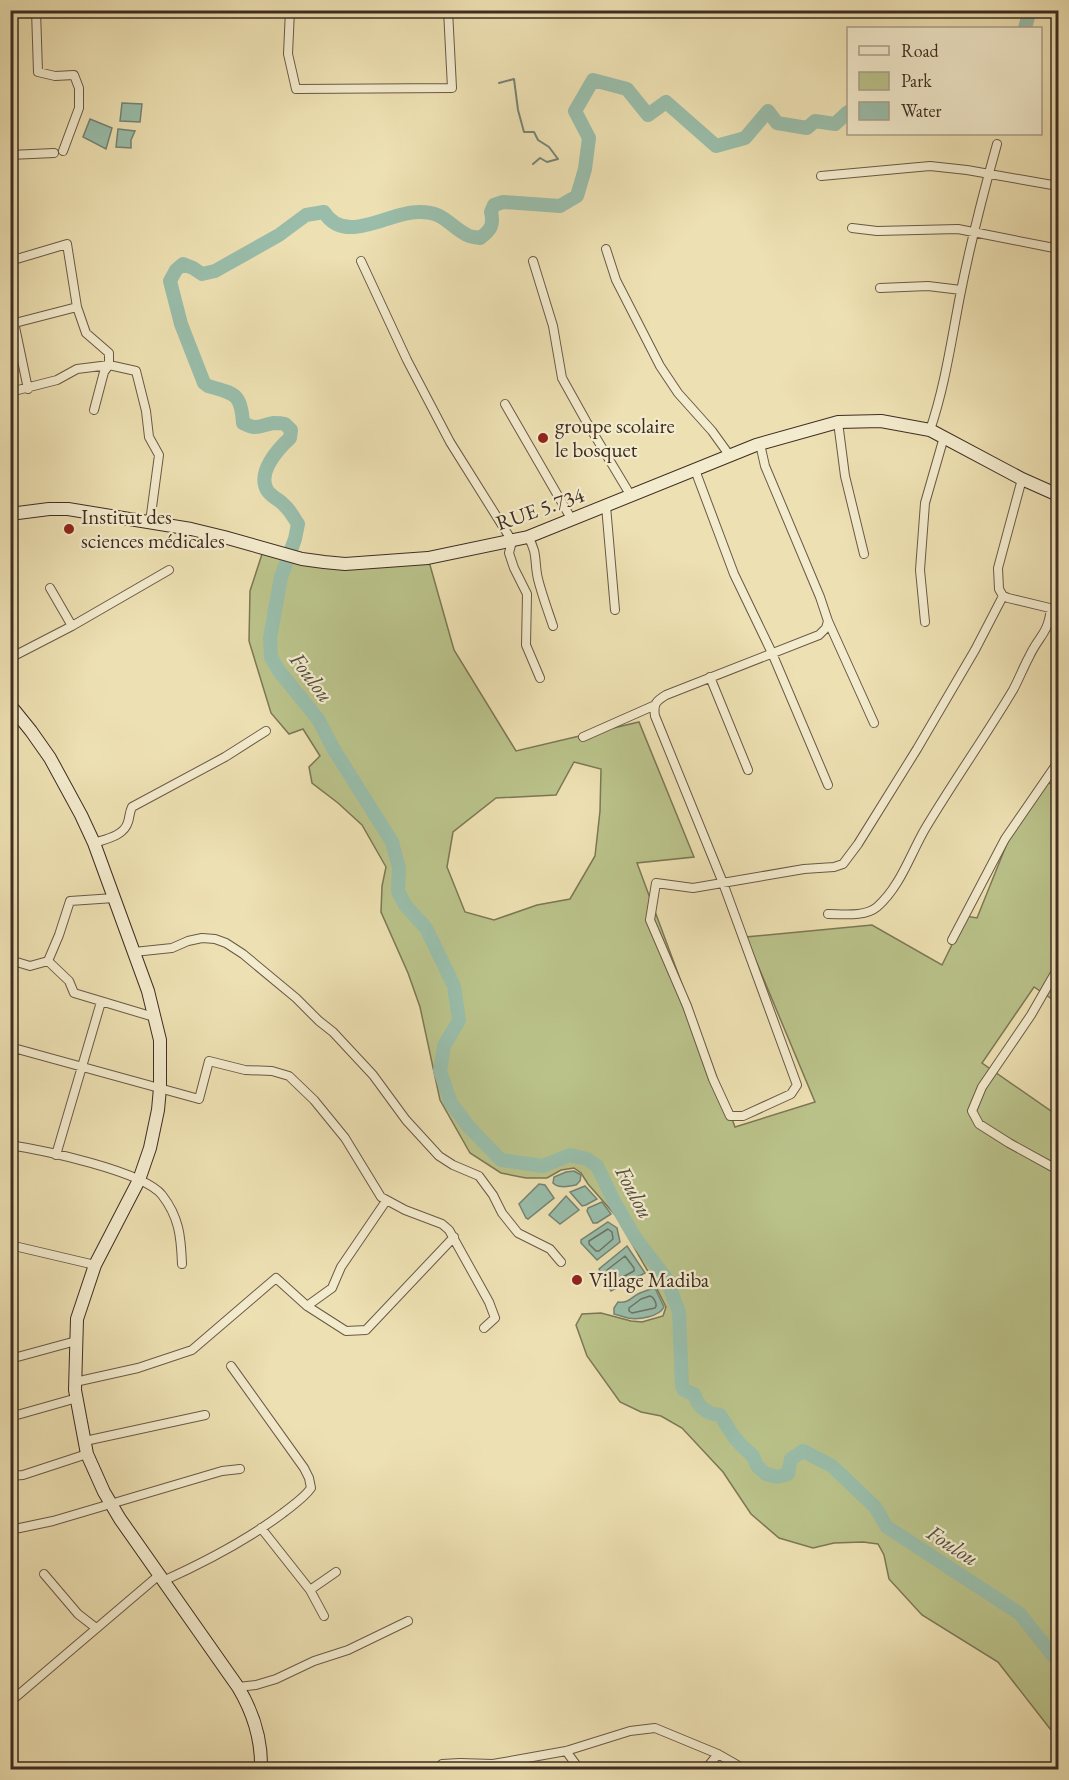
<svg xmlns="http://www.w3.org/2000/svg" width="1069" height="1780" font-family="'EB Garamond',serif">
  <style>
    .green { fill: #bac28a; stroke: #7c7756; stroke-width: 1.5; fill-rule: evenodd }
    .water { fill: #99bdaa; stroke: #758374; stroke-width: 1.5 }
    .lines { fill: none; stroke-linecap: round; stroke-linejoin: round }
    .shore { stroke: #6c7466; stroke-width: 1.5 }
    .stream { stroke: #758374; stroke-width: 2 }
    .river { stroke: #99bdaa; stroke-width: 14 }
    .street-casing { stroke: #6a5946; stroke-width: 10 }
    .secondary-casing { stroke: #3e2c22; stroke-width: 14 }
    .street { stroke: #f3ebcd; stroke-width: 8 }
    .secondary { stroke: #f3ebcd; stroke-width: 12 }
    .poi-dot { fill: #8f2418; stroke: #f3ebcd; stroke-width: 2 }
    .labels { text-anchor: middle; stroke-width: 4.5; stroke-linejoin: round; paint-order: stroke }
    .poi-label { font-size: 21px; fill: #3e2c22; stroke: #f3ebcd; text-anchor: start }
    .street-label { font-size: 21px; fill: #3e2c22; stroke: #f3ebcd }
    .water-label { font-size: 22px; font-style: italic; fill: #555044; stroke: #f3ebcd }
  </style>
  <rect width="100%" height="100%" fill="#ede0b2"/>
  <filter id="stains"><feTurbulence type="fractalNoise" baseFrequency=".00333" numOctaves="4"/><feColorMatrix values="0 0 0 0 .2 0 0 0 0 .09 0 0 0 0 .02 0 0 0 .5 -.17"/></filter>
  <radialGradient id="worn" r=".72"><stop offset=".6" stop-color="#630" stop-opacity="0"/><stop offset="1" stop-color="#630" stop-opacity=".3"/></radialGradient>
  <path class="green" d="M264,548l38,11 126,-1 26,92 62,101 123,-29 55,135 -57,6 98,264 80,-25 -69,-165 126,-12 70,40 24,-49 11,2 35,-87 35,-49 11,5v216l-24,-16 -52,76 76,53v623l-60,-77 -76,-47 -33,-36 -5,-24 -6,-11 -15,-2 -29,1 -21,5 -34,-10 -28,-24 -28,-42 -41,-44 -21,-12 -20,-4 -21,-10 -33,-46 -11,-31 6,-11 19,-1 30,8 11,1 21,-6 3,-9 -16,-32 -34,-59 -28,-32 -7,-11 -7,-5 -13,2 -14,8h-21l-25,-5 -31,-20 -30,-53 -20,-93 -12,-34 -27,-61 1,-26 4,-19 -24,-42 -24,-22 -26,-20 -3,-16 11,-11 -17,-27 -14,5 -18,-21 -22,-72 1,-50zM574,762l27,7 -1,42 -5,45 -25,43 -33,6 -43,15 -29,-8 -18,-45 6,-35 43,-34 60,-3z"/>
  <path class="water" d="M122,103l20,1 -2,18 -20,-1z
    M90,119l22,9 -6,21 -23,-12z
    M118,129l17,2 -4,9v8l-15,-1z
    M574,1171l7,4 -1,6 -4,4c-8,1 -17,4 -23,-2l1,-6 12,-5z
    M539,1184l6,1 9,13 -26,21 -2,-1 -7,-14z
    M585,1186l12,13 -11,6 -4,1 -12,-14z
    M566,1196l13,14 -19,14 -11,-9z
    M602,1202l9,12 -14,9h-4l-6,-12 1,-3z
    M608,1222l9,6 3,14 -23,18 -16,-17v-3z
    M627,1246l18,27 -34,18 -12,-22z
    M655,1288l9,19c-5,10 -26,13 -36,11 -4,-1 -9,-3 -14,-4v-6l4,-6c11,2 14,-6 22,-9 5,-2 10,-4 15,-5z"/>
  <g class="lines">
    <path class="shore" d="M608,1229l4,3 1,7 -14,12h-3l-7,-7v-3z
      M625,1256l9,12v3l-21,11 -6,-12z
      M650,1296c4,1 8,9 5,12l-23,5 -3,-2v-3l12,-9z"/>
    <path class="stream" d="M499,83l15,-4 4,31 6,22h10l4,8 11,7 9,12 -11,3 -7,-4 -7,6"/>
    <path class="river" d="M1025,28l5,-18
      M848,112l-13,12 -20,-3 -8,7 -30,-5 -9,-12 -23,27 -29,8 -50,-44 -18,13 -21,-26 -34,-9 -18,31 14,27 -4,31 -8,27 -17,10 -57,-4 -9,3 -3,7c3,13 0,18 -11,26 -4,-1 -10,-1 -13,-3 -19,-10 -23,-24 -49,-23 -30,0 -73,34 -94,0l-18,3 -27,20 -64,36 -13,3 -9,-6 -10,-4 -7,6 -6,11 11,43 23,59 4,3c27,8 33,7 35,37 15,8 17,2 31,0 4,0 7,0 11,1l6,6 -1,8c-12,11 -33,34 -23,52 4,7 12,9 17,15 6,5 10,13 14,19l-3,15 -14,38 -11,61 1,19 8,14 39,48 15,29 59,94 7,26 -1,23 7,14 21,23 28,58 5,34 -15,26 -4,25 11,32 18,24 32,33 42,6 27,-11 17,4 10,7 18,37 21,36 30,39 13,34 3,74 2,4 10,4c4,13 13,20 26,21l14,22 9,10 10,9 4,10 9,8 11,3 11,-3 3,-15 12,-8 29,15 43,41 12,20 133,87 38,48"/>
    <defs>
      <path id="street" d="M36,10l2,62 17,4 19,-1 5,13v20l-16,43
        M290,10l-2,44 8,35 156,-1 -4,-78
        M10,155l44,-2
        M821,176l109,-10 37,4 91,16
        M852,228l25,3 81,-2 96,19
        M606,249l10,31 44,86 18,27 34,38 18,25
        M10,261l57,-17 10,63 9,26 23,20v12l-5,7 -10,38
        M361,261l46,99 43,82 62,99 -3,12 5,15 13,26 -1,51 14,33
        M533,261l20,65 9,52 24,43 45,75
        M880,288l48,-2 33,4
        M10,303l18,86
        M11,324l66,-17
        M10,392l47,-12 20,-11 32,-4 27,6 10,40 3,26 10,18 -9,67
        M505,404l67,116
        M838,422l7,54 19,78
        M930,430c15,-44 21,-88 30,-134 10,-51 23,-102 37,-152
        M760,444l5,22 55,131 8,24 46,102
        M695,470l39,104 38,79 56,132
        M1022,479l-24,89 1,21 4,7 5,2 50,12
        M606,506l9,104
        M528,537c10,16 6,25 10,42 4,16 10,32 15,47
        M828,621l-2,7 -7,7 -153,60c-10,6 -13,9 -11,21l68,167 74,202 -6,9 -48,22h-13l-17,-37 -26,-73 -37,-86 6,-37 37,5 111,-19 30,-2 9,-3 15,-20 59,-95 58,-99 28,-54
        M925,622l-5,-52 5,-67 19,-66
        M72,626l97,-56
        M10,658l62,-32 -22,-38
        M710,677l38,93
        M583,737l70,-31
        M94,843c12,-4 30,-7 34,-21 2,-6 1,-9 4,-15l93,-50 41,-26
        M828,914c15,0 37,3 49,-7 23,-20 33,-52 48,-78 28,-47 60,-92 88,-139 6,-11 10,-22 16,-33 10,-22 19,-22 22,-49
        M952,940l53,-101 53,-77
        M134,952l38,-4 16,-7 14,-3 13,1 11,4 17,11 53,44 23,23 14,11 40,43 33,45 33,36 14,9 26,11 14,19 9,18 16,20 32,16 11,13
        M10,960l20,6 18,-5 11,-26 11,-34 44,-3
        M48,961l21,20 5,12 80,24
        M1058,968l-27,47 -49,72 -10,24 7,13 30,19 49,27
        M10,1047l189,52 10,-38 36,9 27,1 17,5 25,24 31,38 36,59 24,13 37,14 7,6 40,72 6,16 -11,10
        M10,1062l4,-15
        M10,1145c32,5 133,26 152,50 17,22 19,41 20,69
        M56,1155l45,-153
        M10,1245l85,20
        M307,1306l25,-18 9,-21 45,-66
        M10,1359l66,-18
        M75,1382l63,-14 54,-18 84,-72 31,28 39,25 20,-1 88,-93
        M10,1417l67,-19
        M85,1441l120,-26
        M10,1476l13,-1 64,-21
        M261,1528l49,62
        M10,1530l43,-9 169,-50 18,-2
        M44,1574l34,40 18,14
        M163,1581c42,-19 83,-40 120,-68 10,-8 21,-15 28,-25l-2,-10 -5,-10 -73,-102
        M324,1616l-14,-26 26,-18
        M238,1687l18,-2 20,-6 38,-18 34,-11 60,-29
        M10,1702l148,-126
        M566,1751l14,19
        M436,1770l6,-6 18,-1 33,1 73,-13 64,-20 25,-3 63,26 28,16
        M705,1770l13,-16"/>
      <path id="secondary" d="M10,514l39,-5h19l123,20 33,8 78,22 22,3 21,2 83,-6 100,-21 228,-92 82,-23 43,-1 49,9 92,49 36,16
        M10,705l21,26 19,27 31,57 13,28 54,148 12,49v48l-2,22 -8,38 -11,32 -44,85 -18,54 -2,71 12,64 17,38 16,27 118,168c15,25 24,53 23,83"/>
    </defs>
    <use href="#street" class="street-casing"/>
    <use href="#secondary" class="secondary-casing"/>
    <use href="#street" class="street"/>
    <use href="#secondary" class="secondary"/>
  </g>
  <g class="poi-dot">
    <circle cx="543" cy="438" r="6"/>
    <circle cx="69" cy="529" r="6"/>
    <circle cx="577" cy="1280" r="6"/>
  </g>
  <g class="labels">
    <g class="poi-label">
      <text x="555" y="433">groupe scolaire<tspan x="555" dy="24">le bosquet</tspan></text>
      <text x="81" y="524">Institut des<tspan x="81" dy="24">sciences médicales</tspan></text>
      <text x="589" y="1287">Village Madiba</text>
    </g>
    <g class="street-label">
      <text transform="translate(540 509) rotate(-19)" y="7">RUE 5.734</text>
    </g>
    <g class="water-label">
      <text transform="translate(312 677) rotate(53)" y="8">Foulou</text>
      <text transform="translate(635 1192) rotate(62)" y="8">Foulou</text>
      <text transform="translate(953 1545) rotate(33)" y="8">Foulou</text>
    </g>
  </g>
  <rect width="1069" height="1780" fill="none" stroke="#ede0b2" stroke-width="36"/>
  <rect x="12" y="12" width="1045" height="1756" fill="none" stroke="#3e2c22" stroke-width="3"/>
  <rect x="18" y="18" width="1033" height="1744" fill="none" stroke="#3e2c22" stroke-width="1.5"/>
  <rect x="847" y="27" width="195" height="108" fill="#f3ebcd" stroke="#ab9f89" stroke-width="1.5"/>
  <rect x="859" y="46" width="30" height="9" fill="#f3ebcd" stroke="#ab9f89" stroke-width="1.5"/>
  <text x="901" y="57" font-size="18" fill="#3e2c22">Road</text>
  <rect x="859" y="72" width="30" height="18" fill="#bac28a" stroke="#ab9f89" stroke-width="1.5"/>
  <text x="901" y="87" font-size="18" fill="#3e2c22">Park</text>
  <rect x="859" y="102" width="30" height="18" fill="#99bdaa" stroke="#ab9f89" stroke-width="1.5"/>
  <text x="901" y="117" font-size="18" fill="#3e2c22">Water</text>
  <rect width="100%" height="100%" filter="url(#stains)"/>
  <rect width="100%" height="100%" fill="url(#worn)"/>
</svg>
